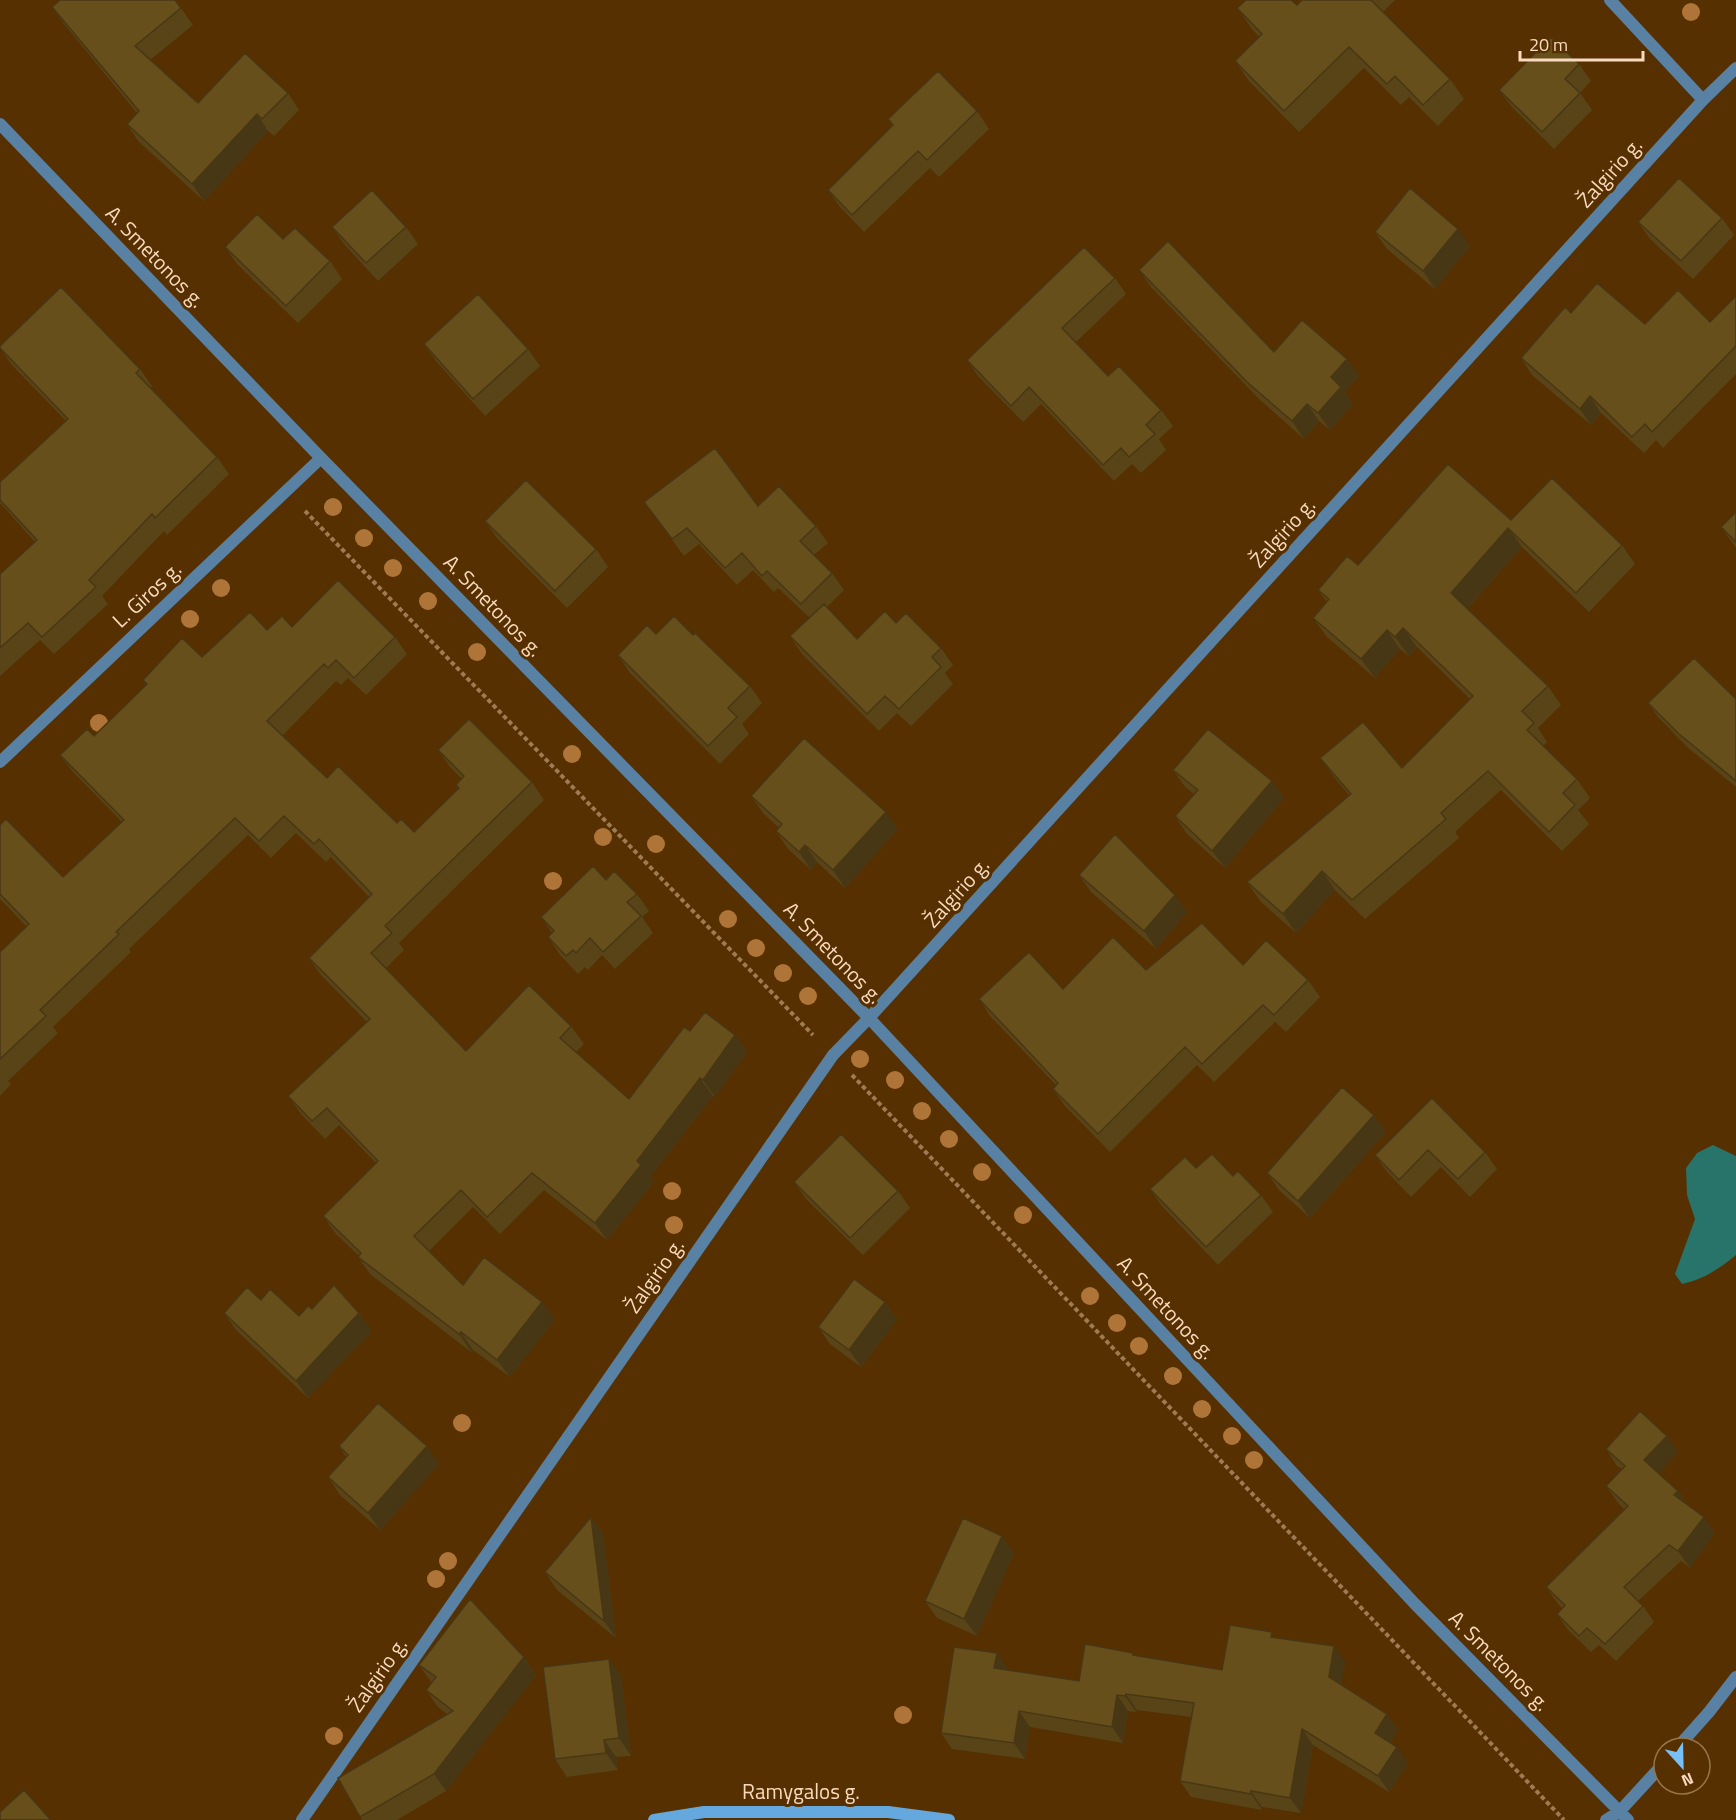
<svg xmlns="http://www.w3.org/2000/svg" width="1736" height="1820" font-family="'Titillium Web',sans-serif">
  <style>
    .water { fill: #28736a }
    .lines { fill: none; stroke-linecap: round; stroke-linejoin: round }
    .path { stroke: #9e7b54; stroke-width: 4; stroke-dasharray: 4.5 3; stroke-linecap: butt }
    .street { stroke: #5881a3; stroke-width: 12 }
    .secondary { stroke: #65a8dd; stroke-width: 12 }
    .tree { fill: #af7538 }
    .wall { fill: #594418 }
    .shaded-wall { fill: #483714 }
    .building { fill: #674f1c; stroke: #483714; stroke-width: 1.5 }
    .labels { text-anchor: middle; stroke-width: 6; stroke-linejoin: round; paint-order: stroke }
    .street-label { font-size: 21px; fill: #f9dabf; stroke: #563000 }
  </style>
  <rect width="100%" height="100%" fill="#563000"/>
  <path class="water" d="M1713,1145l23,11v99c-17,14 -32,24 -54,29l-7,-10 20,-55 -8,-24 -1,-27 11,-15z"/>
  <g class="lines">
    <path class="path" d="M305,511l508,524
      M852,1075l712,745"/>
    <path class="street" d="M1610,0l93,100
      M0,124l321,334 548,560 546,586 213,216
      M0,762l321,-304
      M1677,1748l32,-36 27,-35
      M302,1820l531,-765 36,-37 834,-918 33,-32
      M1606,1820l14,-9 44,-48"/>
    <path class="secondary" d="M654,1820l50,-8h184l61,8"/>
  </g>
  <g class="tree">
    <circle cx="1691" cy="12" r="9"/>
    <circle cx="333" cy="507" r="9"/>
    <circle cx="364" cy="538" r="9"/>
    <circle cx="393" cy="568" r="9"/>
    <circle cx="221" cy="588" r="9"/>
    <circle cx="428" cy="601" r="9"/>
    <circle cx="190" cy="619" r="9"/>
    <circle cx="477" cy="652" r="9"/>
    <circle cx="99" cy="723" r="9"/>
    <circle cx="572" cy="754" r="9"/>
    <circle cx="603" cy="837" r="9"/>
    <circle cx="656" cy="844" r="9"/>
    <circle cx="553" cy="881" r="9"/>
    <circle cx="728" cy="919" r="9"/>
    <circle cx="756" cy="948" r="9"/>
    <circle cx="783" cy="973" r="9"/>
    <circle cx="808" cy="996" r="9"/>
    <circle cx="860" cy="1059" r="9"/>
    <circle cx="895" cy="1080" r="9"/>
    <circle cx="922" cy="1111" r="9"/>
    <circle cx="949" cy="1139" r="9"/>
    <circle cx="982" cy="1172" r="9"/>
    <circle cx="672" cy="1191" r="9"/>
    <circle cx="1023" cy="1215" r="9"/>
    <circle cx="674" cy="1225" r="9"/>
    <circle cx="1090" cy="1296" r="9"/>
    <circle cx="1117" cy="1323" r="9"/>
    <circle cx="1139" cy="1346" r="9"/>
    <circle cx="1173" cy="1376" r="9"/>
    <circle cx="1202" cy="1409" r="9"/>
    <circle cx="462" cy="1423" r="9"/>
    <circle cx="1232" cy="1436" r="9"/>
    <circle cx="1254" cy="1460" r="9"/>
    <circle cx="448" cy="1561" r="9"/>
    <circle cx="436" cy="1579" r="9"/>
    <circle cx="903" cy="1715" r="9"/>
    <circle cx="334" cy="1736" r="9"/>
  </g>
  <path class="wall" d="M1302,0h93l-12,12 67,67 14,20 -26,27 -29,-29 -8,8 -37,-37 -65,64 -50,-51 -14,-20 24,-24 -7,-8 -15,-21 60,-3z
    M52,7l129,1 12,17 -43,35 48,43 90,-10 11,17 -25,26 -6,-5 -64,70 -66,-60 -11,-17 10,-11 -73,-89z
    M1579,64l12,17 -11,12 12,17 -38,39 -42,-42 -13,-17z
    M977,111l12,18 -50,48 -9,-9 -66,64 -24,-25 -12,-17 64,-64 -4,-7z
    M1722,218l12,17 -41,44 -43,-40 -12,-17z
    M332,227h74l12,17 -40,37 -34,-37z
    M1375,232l95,14 -35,43 -48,-40z
    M283,239l47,22 12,18 -44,44 -61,-59 -12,-17z
    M1139,270l135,82 73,7 12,17 -14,16 8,12 -23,26 -11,-9 -15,18 -45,-40 -108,-112z
    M1115,278l11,16 -50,48 32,34 53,34 12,16 -14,13 7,11 -25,23 -9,-9 -18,17 -73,-77 -18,18 -45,-46 -11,-16z
    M1736,296v78l-73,74 -7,-8 -12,13 -43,-40 -10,12 -59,-50 -11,-17 50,-45 74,11 65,-2z
    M424,344l104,5 12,17 -55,50 -49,-55z
    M0,348l140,21 12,17 -2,2 67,69 12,17 -62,61 -3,-4 -62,65 6,8 -54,50 -14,-14 -40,36v-102l35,-32 -35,-39v-21l66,-61 -55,-57z
    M644,502l114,4 58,20 12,17 -14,12 18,18 12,17 -17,17 30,32 39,-16 45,25 12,17 -8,8 8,11 -42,42 -14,-13 -18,18 -77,-77 -12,-18 20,-18 -32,-30 -4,4 -21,-22 -16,15 -38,-41 -15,12z
    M1736,512v36l-15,-21z
    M1511,520l111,25 13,19 -46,48 -67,-65 -55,62 81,77 13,19 -23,23 9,14 -4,4 34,33 13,19 -12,12 11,14 -27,27 -61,-61 -46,42 4,6 -94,81 -30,-29 -39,43 -36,-32 -13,-19 102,-87 -15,-18 -14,-19 82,10 68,-69 -53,-52 -8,9 -9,-7 -25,29 -48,-41 -14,-19 14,-16 -9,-12 40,-25z
    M485,521l111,28 12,18 -41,41 -70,-70z
    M292,627l103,10 12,17 -41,41 -18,-17 -7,7 -5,-4 -54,55 45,42 70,45 17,9 45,-44 -3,-3 6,-6 -12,-12 -12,-17 94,32 12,18 -145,143 5,7 -18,18 80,83 105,-25 13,18 -8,8 53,47 61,-68 45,4 12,17 -32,45 -2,-1 -63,81 4,5 -47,58 -63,-50 -44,44 -27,-27 -44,44 34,34 92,34 -45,58 -37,-27 -2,2 -101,-78 -12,-17 1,-1 -23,-22 -13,-18 53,-53 -37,-38 -14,14 -24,-25 -13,-18 79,-74 -46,-47 -12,-17 60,-61 -38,-40 -5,5 -30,-29 -25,25 -23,-23 -119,114 2,3 -78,75 5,6 -50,48 3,3 -11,12v-144l26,-26 -26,-27v-74l63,52 59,-55 -49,-50 -13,-17 34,-19 52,-51 -3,-5 124,-50z
    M656,634l37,1 57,51 12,17 -20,21 7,10 -29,30 -90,-91 -12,-18z
    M1736,699v88l-49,-40 -29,-30 -10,-14z
    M1173,770l99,11 12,17 -59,70 -38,-34 -12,-18 19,-22 -9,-7z
    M751,796l147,33 -53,59 -28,-26 -6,8 -23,-21 -12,-18 3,-3 -16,-15z
    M1079,875l108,37 -31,37 -65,-57z
    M606,880l31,14 12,17 -7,6 11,16 -38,36 -13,-14 -14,15 -3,-3 -7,7 -18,-19 -12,-18 4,-4 -11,-16z
    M1243,965l65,15 12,17 -34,35 -11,-10 -61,60 -17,-17 -87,87 -45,-46 -12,-17 3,-4 -65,-68 -12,-18 84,-10 83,-19z
    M1432,1098l53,54 12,17 -27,28 -29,-30 -30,30 -24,-25 -12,-17z
    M1374,1115l12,17 -76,86 -31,-28 -12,-17z
    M1196,1168l37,8 28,19 12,17 -55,53 -56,-59 -12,-17z
    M794,1182l104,9 12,17 -47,47 -57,-56z
    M261,1300l38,16 13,-7 47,4 13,18 -64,67 -72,-68 -12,-17z
    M885,1302l12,18 -36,47 -31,-23 -12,-17z
    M339,1446l100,18 -59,66 -40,-35 -12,-18 18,-20z
    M1606,1449l72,3 -19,21 19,18 10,14 27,28 -25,35 -9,-7 -43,40 5,5 11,16 -38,39 -17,-16 -8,7 -23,-22 -11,-16 5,-6 -4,-4 -12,-17 78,-78 -6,-6 -12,-17 16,-17 -5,-3z
    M591,1517l12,17 13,104 -59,-48 -12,-18z
    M1014,1553l-37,83 -40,-18 -12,-17z
    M1276,1637l69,25 -4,23 46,29 11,16 -8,13 18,20 -19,29 -76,-47 -12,68 -39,-6v3l-71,-13 -11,-16 11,-64 -54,-7 -1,2 -8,-1 -5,32 -93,-16 -5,32 -73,-10 -11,-16 67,-64v1l71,11 56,-26 87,15z
    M524,1657l12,18 -90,116 -49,29h-35l-2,-3 87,-103 -9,-7 -12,-17 6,-7 -13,-18z
    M609,1659l12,17 10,80 -15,1 2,13 -51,7 -12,-18z"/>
  <path class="shaded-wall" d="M257,114l11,17 -64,70 -12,-17z
    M1458,229l12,17 -35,43 -12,-18z
    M1347,359l12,17 -14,16 8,12 -23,26 -12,-17 13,-36z
    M1590,396l11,17 -10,12 -11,-16z
    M1307,404l12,17 -15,18 -12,-18z
    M1508,528l14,19 -58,65 -13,-19z
    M1403,628l14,19 -8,9 -14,-19z
    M1387,630l13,19 -25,29 -14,-19z
    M1272,781l12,17 -59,70 -13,-17z
    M886,812l12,17 -53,59 -12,-18z
    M805,845l12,17 -6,8 -12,-18z
    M1322,871l13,19 -39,43 -13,-19z
    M1175,895l12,17 -31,37 -12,-18z
    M735,1035l12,17 -32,45 -12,-17z
    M700,1078l13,18 -63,81 4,5 -47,58 -12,-17 42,-62z
    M1374,1115l12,17 -76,86 -12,-17z
    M542,1302l13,17 -45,58 -13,-17z
    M885,1302l12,18 -36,47 -12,-17z
    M359,1313l13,18 -64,67 -12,-17z
    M461,1332l12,18 -2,2 -12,-18z
    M1667,1436l11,16 -22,24 -12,-16z
    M427,1446l12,18 -59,66 -12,-17z
    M1678,1491l11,16 -15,-12z
    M591,1517l12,17 13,104 -12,-17z
    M1704,1517l11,16 -25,35 -12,-17z
    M1002,1536l12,17 -37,83 -13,-17z
    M1334,1646l11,16 -5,31 -11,-16z
    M997,1653l11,16 -2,15 -12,-16z
    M524,1657l12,18 -90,116 -12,-17z
    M609,1659l12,17 10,80 -12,-18z
    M1126,1694l11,16 -1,2 -11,-16z
    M1117,1695l11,16 -5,32 -11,-16z
    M1019,1711l11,16 -5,32 -11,-16z
    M1387,1714l11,16 -12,19 -11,-16z
    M1302,1729l11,16 -12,68 -11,-15z
    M604,1740l12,17 2,13 -12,-17z
    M1397,1747l11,16 -19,29 -11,-16z
    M1251,1791l11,16v3l-11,-16z"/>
  <path class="building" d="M60,0h115l6,8 -46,38 63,57 47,-50 43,40 -26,26 -5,-5 -65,70 -65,-60 12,-13 -87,-104z
    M1246,0h45l6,5 5,-5h69l79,79 -27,26 -28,-29 -8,8 -38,-37 -65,64 -49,-50 27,-27 -25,-26z
    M1551,37l28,27 -14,15 15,14 -38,39 -43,-42z
    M938,71l39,40 -50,49 -9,-9 -66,64 -24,-25 65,-65 -5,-6z
    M1679,178l43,40 -41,43 -43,-39z
    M1410,188l48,41 -35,42 -48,-39z
    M372,190l34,37 -40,36 -34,-36z
    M257,214l26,25 12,-11 35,33 -44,45 -61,-59z
    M1168,241l106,111 28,-32 45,39 -16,18 10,10 -23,26 -11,-9 -15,17 -45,-39 -108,-112z
    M1084,247l31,31 -53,50 46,48 11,-10 42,44 -15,15 9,9 -26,23 -8,-9 -18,17 -74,-78 -18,19 -44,-46z
    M1597,283l48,41 33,-34 32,32 26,-26v50l-84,86 -7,-8 -13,13 -42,-41 -10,13 -59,-51 44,-51 6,6z
    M61,287l79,82 -4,4 81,84 -62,61 -3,-4 -63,66 7,7 -54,50 -14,-14 -28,25v-74l37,-34 -37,-40v-18l68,-63 -68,-71v-2z
    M478,294l50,55 -55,50 -49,-55z
    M715,448l43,58 21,-20 37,40 -16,15 32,32 -31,31 -34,-33 -5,5 -20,-23 -17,15 -38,-40 -15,11 -28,-37z
    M1448,464l63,56 41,-42 70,67 -46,48 -68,-65 -57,65 97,93 -26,25 12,12 -7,7 50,49 -14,14 12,12 -26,27 -61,-61 -47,42 5,6 -94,81 -30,-29 -39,43 -36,-32 104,-88 -31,-36 43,-36 39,46 71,-72 -70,-68 -8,9 -8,-7 -26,29 -48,-41 16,-19 -11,-9 29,-34 11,9z
    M526,480l70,69 -41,42 -70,-70z
    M1736,512v30l-15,-15z
    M338,580l57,57 -41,41 -18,-18 -8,8 -4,-4 -57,57 60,57 11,-12 59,57 4,-4 13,13 45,-44 -3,-3 8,-9 -26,-26 31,-31 63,63 -147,144 7,7 -21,20 95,98 63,-66 42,41 -11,12 69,61 55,-72 6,4 15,-19 30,23 -32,45 -3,-2 -63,83 4,4 -46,58 -63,-50 -45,44 -26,-27 -47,46 49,49 21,-28 58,45 -45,58 -36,-28 -2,2 -101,-77 3,-4 -38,-37 55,-55 -51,-53 -15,13 -24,-25 82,-77 -61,-61 63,-64 -53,-55 -5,5 -30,-28 -25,25 -24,-23 -119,114 3,2 -79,76 6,6 -46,43v-107l29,-28 -29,-30v-69l6,-6 57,58 61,-57 -64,-65 27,-26 7,7 53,-52 -4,-4 39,-42 20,19 48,-45 17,18 15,-14 10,11z
    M824,604l33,35 28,-28 11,12 10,-10 35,35 -9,9 9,10 -42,42 -14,-13 -18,18 -77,-78z
    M674,616l19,19 2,-2 55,53 -22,22 9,9 -29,29 -90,-91 29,-30 9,9z
    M1694,658l42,41v82l-58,-48 -30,-30z
    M1208,729l64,52 -60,70 -37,-35 23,-26 -25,-20z
    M804,738l82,74 -53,58 -28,-25 -6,7 -23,-21 6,-7 -31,-28z
    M1115,834l60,61 -31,36 -65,-56z
    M593,866l13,14 8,-9 23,23 -10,8 14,14 -38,36 -13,-14 -14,15 -3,-3 -7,6 -18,-19 6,-6 -13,-14z
    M1202,923l41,42 23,-25 42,40 -34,35 -11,-10 -61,59 -17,-17 -87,87 -45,-45 5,-6 -79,-84 50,-47 34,37 50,-52 33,33z
    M1342,1087l32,28 -76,86 -31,-28z
    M1432,1098l53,54 -27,27 -30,-29 -29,30 -24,-25z
    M841,1134l57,57 -48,47 -56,-56z
    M1212,1154l21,22 5,-5 23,24 -55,52 -56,-58 35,-32 11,11z
    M854,1279l31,23 -36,48 -31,-23z
    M334,1285l25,28 -63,68 -72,-68 23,-26 14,13 9,-11 29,27 9,-10 4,3z
    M378,1403l49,43 -59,67 -40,-36 20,-22 -9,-9z
    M1640,1411l27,25 -23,24 34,31 -4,4 30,22 -26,34 -9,-6 -45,42 19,19 -38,38 -18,-16 -8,8 -22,-22 8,-9 -19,-18 82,-81 -22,-20 19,-20 -19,-17z
    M591,1517l13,104 -59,-49z
    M963,1518l39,18 -38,83 -39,-18z
    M470,1599l54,58 -90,117 -74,43 -22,-39 115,-67 -27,-21 10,-13 -17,-12z
    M1230,1625l42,7 -1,5 63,9 -5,31 58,37 -12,19 22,14 -19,29 -76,-47 -12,69 -39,-7v3l-71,-13 14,-78 -68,-9 -1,2 -8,-1 -5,32 -93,-16 -5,32 -73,-10 13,-86 43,6 -3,15 85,13 6,-37 48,9v2l89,15z
    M609,1659l10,79 -15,2 2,13 -51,6 -12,-92z
    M24,1790l26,29 -1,1h-49v-8z"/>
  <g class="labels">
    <g class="street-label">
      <text transform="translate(1610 173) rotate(-48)" y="7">Žalgirio g.</text>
      <text transform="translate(155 257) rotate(46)" y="7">A. Smetonos g.</text>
      <text transform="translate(1283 533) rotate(-48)" y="7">Žalgirio g.</text>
      <text transform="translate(147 595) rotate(-43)" y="7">L. Giros g.</text>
      <text transform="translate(493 606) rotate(46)" y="7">A. Smetonos g.</text>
      <text transform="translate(957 893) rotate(-48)" y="7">Žalgirio g.</text>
      <text transform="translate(833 953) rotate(46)" y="7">A. Smetonos g.</text>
      <text transform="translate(655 1276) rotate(-55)" y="7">Žalgirio g.</text>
      <text transform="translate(1166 1308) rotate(47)" y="7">A. Smetonos g.</text>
      <text transform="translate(1499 1661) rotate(45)" y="7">A. Smetonos g.</text>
      <text transform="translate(378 1675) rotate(-55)" y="7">Žalgirio g.</text>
      <text x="801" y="1799">Ramygalos g.</text>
    </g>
  </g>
  <g transform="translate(1682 1766) rotate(158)"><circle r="28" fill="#563000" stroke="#97744c" stroke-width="1.5"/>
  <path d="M0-4.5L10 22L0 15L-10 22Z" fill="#78bff8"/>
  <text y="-9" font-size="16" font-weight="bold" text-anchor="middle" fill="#f9dabf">N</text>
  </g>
  <path d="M1520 51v9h123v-9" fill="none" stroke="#f9dabf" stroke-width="3"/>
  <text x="1529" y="51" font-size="18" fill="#f9dabf" stroke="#563000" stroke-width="4.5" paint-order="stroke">20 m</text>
</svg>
